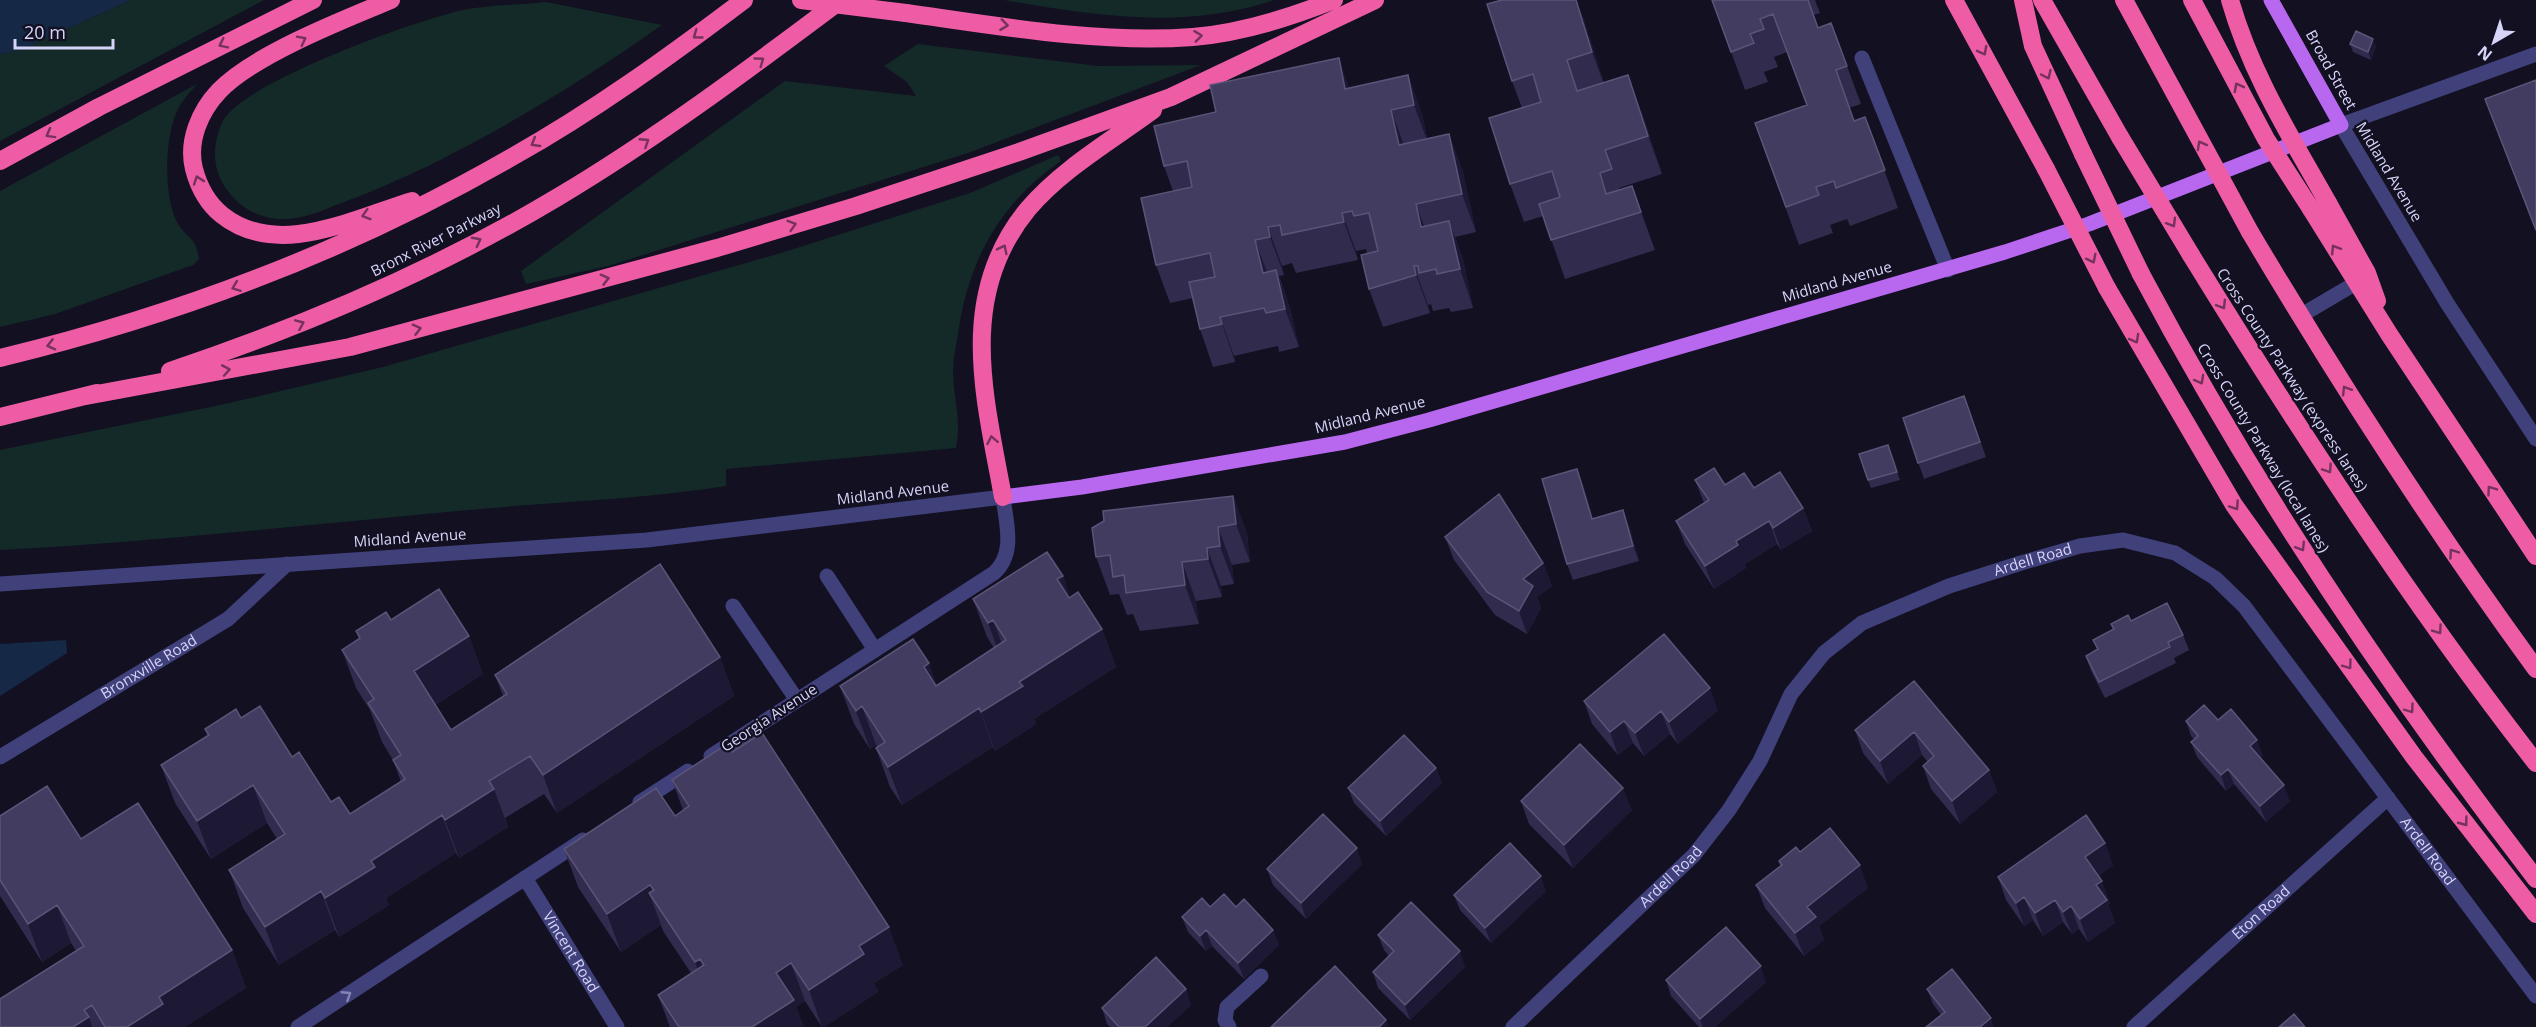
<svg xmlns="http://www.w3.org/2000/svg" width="2536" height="1027" font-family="'Open Sans',sans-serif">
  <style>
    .green { fill: #132a28 }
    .water { fill: #152946 }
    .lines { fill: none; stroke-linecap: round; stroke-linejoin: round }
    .minor { stroke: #40407b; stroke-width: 15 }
    .major { stroke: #b867ef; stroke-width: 15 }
    .highway { stroke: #ee5ca6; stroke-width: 18 }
    .highway-bridge { stroke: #ee5ca6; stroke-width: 18 }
    .wall { fill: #312b4d }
    .shaded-wall { fill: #1d1834 }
    .building { fill: #423d60; stroke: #5a5578; stroke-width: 1.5 }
    .oneway { stroke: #75325d }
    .oneway2 { stroke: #8483b4 }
    .labels { text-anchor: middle; stroke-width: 4.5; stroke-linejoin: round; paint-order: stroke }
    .street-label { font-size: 15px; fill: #d7d4fa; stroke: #121021 }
  </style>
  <rect width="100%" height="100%" fill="#121021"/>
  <path class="green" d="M131,0h133l-264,141v-87l20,-4z
    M1004,0h270c-88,30 -180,16 -270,0z
    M546,2l116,23c-95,67 -210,137 -318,177 -21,8 -43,19 -67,17 -25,-2 -46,-18 -57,-41 -8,-17 -6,-40 3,-57 21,-39 193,-101 240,-111 27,-5 56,-5 83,-8z
    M918,44l180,22 103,-1 -233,88 -360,113 -82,18 -5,-13 264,-190 131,15 -9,-14 -23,-16z
    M197,84c-5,6 -11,12 -15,18 -18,26 -19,90 -6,118 9,19 20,14 23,39l-6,6 -138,49 -55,13v-136z
    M1058,155l3,6c-61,42 -93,100 -103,173 -2,12 -5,24 -5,36 0,29 9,49 3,78l-230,21v17c-89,14 -178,16 -268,25 -152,14 -305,31 -458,39v-100l225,-46 158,-37 398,-114 189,-60z"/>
  <path class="water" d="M0,0h131l-111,50 -20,4z
    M66,640l1,13 -67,43v-52z"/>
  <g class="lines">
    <g class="minor">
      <path d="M2536,54l-195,71 106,178 89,136"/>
      <path d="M1862,58l86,212"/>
      <path d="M2300,316l56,-33"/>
      <path d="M827,576l48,74"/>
      <path d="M0,584l647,-44 356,-43c3,26 13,56 -9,76l-283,183"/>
      <path d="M733,606l64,94"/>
      <path id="s1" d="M0,757l228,-138 59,-55"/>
      <path d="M640,802l48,-31"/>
      <path id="s2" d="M525,878l92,149"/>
      <path d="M298,1027l285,-187"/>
      <path d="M1229,1027l-4,-7 2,-13 34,-31"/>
      <path id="s3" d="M1513,1027l181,-172 35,-45 31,-49 31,-67 33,-41 38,-30 87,-37 72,-23 59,-17 43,-6 52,13 40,25 29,28 292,390"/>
      <path id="s4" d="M2134,1027l254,-229"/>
    </g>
    <path class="major" d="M1003,497l79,-10 263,-45 84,-22 576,-168 84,-28 252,-99 -70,-125"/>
    <path class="highway" d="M391,0c-46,19 -138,55 -172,91 -19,20 -32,50 -25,78 5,19 13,34 28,46 55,44 131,4 190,-14
      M1954,0l92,169
      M2023,0l10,46 50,108
      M2042,0l78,137
      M906,13c92,13 194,31 287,24 48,-4 96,-19 141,-37
      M0,161l99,-54 214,-107
      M2328,203l39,70 10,28
      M2311,209l78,125 147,222
      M2250,232c89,150 183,296 286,437
      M2191,255c107,174 220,347 345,508
      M2141,274c113,213 248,414 395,605
      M2107,288l127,217 180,252 122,157
      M0,358c179,-43 352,-109 512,-201 82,-46 158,-101 232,-157
      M170,371c134,-45 266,-101 388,-174 99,-59 191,-128 283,-197
      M86,396l264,-49 367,-99 139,-42 163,-54 152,-55 204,-97
      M0,417l97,-24
      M1003,497c-18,-99 -47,-201 25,-288 34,-40 83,-68 125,-99"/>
    <path class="highway-bridge" d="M801,0l105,13
      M2124,0l126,232
      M2192,0l74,139 45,70
      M2230,0c21,74 61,137 98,203
      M2120,137l71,118
      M2083,154l58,120
      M2046,169l61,119"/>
  </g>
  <path class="wall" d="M1712,0h103l5,13 -6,2 4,13 13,-5 30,81 -12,4 5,13 11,-4 33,91 -48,18 -3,-7 -17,6 3,8 -34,12 -44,-122 52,-18 -20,-53 -13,5 4,10 -14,5 4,10 -23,8z
    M1583,17l21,66 38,30 20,61 -43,14 1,2 12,-4 23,64 -90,29 -22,-63 -19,6 -14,-38 12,-76 -10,-27z
    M2350,44l26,3 -5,13 -18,-8z
    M1408,75l14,39 5,24 22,-4 14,38 13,60 -21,5 8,22 10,49 -22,4 -2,-4 -16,3 -2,-7 -3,1 2,8 -47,14 -14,-38 -2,-35 -1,-5 -10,2 2,9 -62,13 -4,-10 -10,3 2,9 -5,1 11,32 9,39 -20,5 -1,-6 -44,10 1,6 -22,5 -13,-38 -7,-31 -23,5 -14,-38 17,-74 -9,-25 186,-78z
    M2536,80v152l-51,-133z
    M1964,396l22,61 -62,22 -21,-61z
    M1888,445l12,35 -29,8 -3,-8z
    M1695,480l30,5 29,3 49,20 9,23 -31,19 -4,-6 -32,20 1,4 -32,21 -29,-45 -9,-23 28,-18z
    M1583,484l10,35 36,7 10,35 -66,19 -6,-16z
    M1233,496l14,38 3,28 -18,3 2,19 -13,2 1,11 -26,4 3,23 -59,7 -7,-17 -6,1 -8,-21 -9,1 -14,-38z
    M1445,537l98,26 9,23 -15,11 4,11 -14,26 -32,-19 -41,-55z
    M1063,576l7,21 32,32 14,38 -82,52 2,5 -41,27 -2,-4 -91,58 -12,-18 -14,-39 2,-1 -2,-2 -6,4 -16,-25 -14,-38 97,-1 57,-37 -7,-11 -14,-38z
    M391,620l78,16 14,38 -48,31 16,25 52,-34 -8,-21 225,-18 14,39 -177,117 -13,-19 -39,24 3,9 -49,31 -3,-5 -70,45 3,7 -50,32 -4,-7 -56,35 -36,-57 -14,-38 48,-31 -10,-16 -56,36 -36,-56 -14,-38 46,-29 -2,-7 36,-11 51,39 39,45 19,12 51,-32 -8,-22 -11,-18 -12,-32 -14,-22 -14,-38 17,-11 -3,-8z
    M2131,621l52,14 6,15 -15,8 2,5 -71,35 -14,-27 -5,-15 11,-6 -4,-10 20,-10 -2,-6z
    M1914,681l75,89 8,22 -37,32 -29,-35 -8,-23 5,-4 -6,-7 -34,29 -25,-31 -8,-23z
    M1584,701l134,9 -40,34 -8,-10 -26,22 -11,-13 -15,12 -26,-31z
    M2218,720l45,35 -3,3 30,43 -24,21 -32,-38 -8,7 -29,-34 -6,-15 3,-3 -3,-3 -5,-15z
    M732,752l171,213 -29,18 4,9 -54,35h-2l-17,-26 -9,6 8,20h-134l-12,-32 33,-22 -28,-42 -2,-6 -40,27 -43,-65 -14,-38 111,-33 8,-6 -11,-30z
    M1436,768l6,15 -56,53 -32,-33 -6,-15z
    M1521,801l111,9 -59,58 -44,-44z
    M0,816l81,23 151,111 14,38 -61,39h-185l76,-76 -5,-8 -29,19 -42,-66z
    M2105,843l8,22 -15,11 12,27 -2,1 7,19 -27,19 -9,-13 -7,5 -9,-12 -20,14 -10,-16 -9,6 -18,-26 -8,-23z
    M1800,852l68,36 -49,38 5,14 -20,16 -39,-48 -9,-23 24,-19 -1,-5z
    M1362,864l-56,55 -33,-34 -6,-16z
    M1546,891l-55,52 -31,-33 -6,-15z
    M1210,907h26l37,23 6,15 -35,34 -32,-33 -6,5 -18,-19 -6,-15z
    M1378,935l87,32 -55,53 -32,-32 -5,-16 16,-16 -5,-6z
    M1666,980l100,2 -51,45h-16l-28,-31z
    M1186,989l5,16 -24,22h-57l-3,-3 -5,-16z
    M1927,989l64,29 -50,-3 -8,-11z"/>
  <path class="shaded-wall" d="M1576,0l7,17 23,73 -14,-38z
    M2373,39l3,8 -5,13 -3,-8z
    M1339,58l13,38 -7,-7z
    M1408,75l14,39 6,29 -14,-38z
    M1628,75l14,38 20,61 -14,-38z
    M1391,110l14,38 -6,-3z
    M1449,134l14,38 13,60 -14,-38z
    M1632,186l14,38 9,26 -14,-38z
    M1416,204l14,38 -9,-15z
    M1342,213l14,38 2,9 -14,-38z
    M1449,221l14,38 10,49 -13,-39z
    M1268,227l14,39 2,9 -14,-38z
    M1255,240l14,38 -6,-5z
    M1414,266l14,39 2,8 -14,-38z
    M1276,270l14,38 9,39 -14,-38z
    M1220,317l14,39 1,6 -13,-38z
    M1577,469l6,15 15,51 -6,-16z
    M1233,496l14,38 3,28 -14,-38z
    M1803,508l9,23 -31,19 -8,-22z
    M1623,510l6,16 10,35 -6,-15z
    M1769,521l8,23 -32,20 1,4 -32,21 -9,-23 31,-25z
    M1218,527l14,38 2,19 -14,-38z
    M1207,548l14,38 1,11 -14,-38z
    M1182,562l14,39 3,23 -14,-39z
    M1543,563l9,23 -15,11 4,11 -14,26 -8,-23 4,-32z
    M1063,576l13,38 -19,-35z
    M993,620l14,38 -5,3 -14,-38z
    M1102,629l14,38 -82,52 2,5 -41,27 -14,-39 38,-30z
    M469,636l14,38 -55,35 -14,-38z
    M720,657l14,39 -177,117 -14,-38z
    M929,663l14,39 -19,-35z
    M1710,688l8,22 -40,34 -9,-22z
    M862,706l14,39 -6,4 -14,-38z
    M979,708l14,39 -91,58 -14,-38z
    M1661,711l9,23 -26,22 -9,-23z
    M1624,721l9,22 -15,12 -8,-23z
    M1914,732l8,23 -34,29 -8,-23z
    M2257,740l6,15 -7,7 -6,-16z
    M1436,768l6,15 -56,53 -6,-15z
    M2228,769l6,15 -8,7 -5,-16z
    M1989,770l8,22 -37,32 -8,-23z
    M253,785l14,38 -56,36 -14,-38z
    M2284,785l6,16 -24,21 -6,-16z
    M1623,788l9,22 -59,58 -9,-23z
    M494,789l14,38 -49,31 -14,-38z
    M442,815l14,38 -70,45 3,7 -50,32 -14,-39 46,-37z
    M2105,843l8,22 -20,14 -8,-22z
    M1357,848l5,16 -56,55 -5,-16z
    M1860,865l8,23 -49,38 5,14 -20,16 -9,-23 12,-26z
    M1541,876l5,15 -55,52 -6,-15z
    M2102,881l8,22 -2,1 7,19 -27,19 -8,-23 16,-34z
    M650,885l8,22 -9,-14 12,32 -40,27 -14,-38z
    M321,891l14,39 -56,35 -14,-38z
    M2024,897l9,23 -9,6 -8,-23z
    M2055,900l8,22 -20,14 -8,-23z
    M57,905l14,38 -29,19 -14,-38z
    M2071,906l8,23 -7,5 -9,-22z
    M889,927l14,38 -29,18 4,9 -54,35h-2l-13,-37 50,-44z
    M1206,930l6,16 -6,5 -6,-15z
    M1273,930l6,15 -35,34 -6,-16z
    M232,950l14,38 -61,39h-58l32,-30z
    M1460,951l5,16 -55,53 -5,-15z
    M700,959l14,38 -5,4 -14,-39z
    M791,963l14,38 -9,6 8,20h-52l24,-54z
    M1761,966l5,16 -51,45h-12l-3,-8z
    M1186,989l5,16 -24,22h-22z
    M89,1017l3,10h-19z
    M1991,1018l3,9h-14z
    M1386,1020l3,7h-10z"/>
  <path class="building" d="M1502,0h74l16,52 -25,8 10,31 51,-16 20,61 -43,14 7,19 -12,4 6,21 26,-8 9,26 -90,28 -12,-36 21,-7 -8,-26 -42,13 -21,-66 52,-16 -8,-28 -21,7 -25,-77z
    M1712,0h96l10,28 13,-5 16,43 -11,4 18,51 11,-4 20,53 -49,18 -2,-7 -18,6 3,8 -33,12 -31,-84 52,-18 -34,-91 -13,5 4,10 -14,5 4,9 -23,9z
    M2356,31l17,8 -5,13 -18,-8z
    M1339,58l6,31 63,-14 6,30 -23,5 8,35 50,-11 13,60 -46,10 5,23 28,-6 11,48 -23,5 -1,-5 -17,4 -1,-7h-4l2,9 -47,14 -8,-34 17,-4 -9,-38 -15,3 -2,-5 -10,2 2,9 -62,13 -2,-10 -12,2 2,10 -15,3 8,33 13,-3 9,39 -19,4 -2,-5 -44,9 2,7 -22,5 -11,-47 26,-5 -5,-24 -54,12 -15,-67 51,-11 -5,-26 -23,5 -10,-40 62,-14 -6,-27z
    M2536,80v150l-51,-131z
    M1964,396l16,46 -62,21 -15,-45z
    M1888,445l9,27 -29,8 -9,-26z
    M1714,468l11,17 19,-12 10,15 26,-16 23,36 -30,20 -4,-7 -33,20 2,4 -33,21 -29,-45 33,-21 -14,-20z
    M1577,469l15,50 31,-9 10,36 -66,18 -25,-85z
    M1499,494l44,69 -20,16 10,7 -14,25 -32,-19 -42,-55z
    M1233,496l3,28 -18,3 2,19 -13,2 1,11 -26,3 3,23 -59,8 -2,-18 -11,2 -3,-22 -14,2 -4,-29 12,-7 -1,-10z
    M1047,552l16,24 -6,3 12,19 9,-6 24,37 -83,53 4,4 -42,26 -2,-4 -91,59 -12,-19 9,-6 -23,-36 -6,5 -16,-25 73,-47 16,24 -5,4 12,19 70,-46 -13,-20 -5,3 -15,-24z
    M660,564l60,93 -177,118 -13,-19 -41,25 5,8 -49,31 -3,-5 -71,46 4,6 -50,31 -4,-7 -56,36 -36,-57 56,-36 -32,-49 -56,36 -36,-56 48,-30 -4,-6 31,-20 5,9 19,-12 32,51 7,-5 32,50 8,-5 11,17 55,-35 -12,-19 8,-5 -33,-52 6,-4 -32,-49 18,-12 -4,-7 30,-19 5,8 48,-31 30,47 -55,35 37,59 56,-36 -12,-19z
    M2167,603l16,32 -15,7 2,5 -71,35 -13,-26 12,-7 -5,-9 21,-11 -3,-5 17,-9 3,6z
    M1664,634l46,54 -41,34 -8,-11 -26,22 -11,-12 -14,11 -26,-31z
    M1914,681l75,89 -37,31 -29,-35 11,-10 -20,-24 -34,29 -25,-31z
    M2204,705l14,15 13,-11 26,31 -7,6 34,39 -24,21 -32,-37 -7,6 -30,-33 7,-6 -12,-15z
    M762,733l127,194 -30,19 5,8 -55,36 -18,-27 -15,10 18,27 -42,27h-73l-21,-32 46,-30 -4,-6 -5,3 -46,-69 5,-3 -4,-5 -43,29 -43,-65 92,-61 19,28 14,-10 -17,-26 55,-36 5,8z
    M1404,735l32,33 -56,53 -32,-33z
    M1580,744l43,44 -59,57 -43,-44z
    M47,786l34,53 57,-36 94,147 -73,47 4,7 -36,23h-22l-13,-22 -8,5 5,7 -16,10h-73v-28l84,-53 -27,-41 -29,19 -28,-44v-64z
    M1323,814l34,34 -56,55 -34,-34z
    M2086,815l19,28 -20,14 17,24 -6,4 11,15 -27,19 -9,-13 -8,6 -8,-12 -20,13 -11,-16 -8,6 -18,-26z
    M1830,828l30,37 -53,42 9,10 -21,16 -39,-48 26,-20 -3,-4 17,-14 4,5z
    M1510,843l31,33 -56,52 -31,-33z
    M1224,894l12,13 8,-8 29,31 -35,33 -32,-33 -6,6 -18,-19 20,-19 8,9z
    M1411,902l49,49 -55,54 -32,-33 21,-21 -16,-16z
    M1726,927l35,39 -61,53 -34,-39z
    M1156,957l30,32 -41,38h-26l-17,-19z
    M1335,966l51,54 -7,7h-108z
    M1952,969l39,49 -11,9h-54l19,-15 -18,-23z
    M2294,1014l11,13h-26z"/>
  <defs><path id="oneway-chevron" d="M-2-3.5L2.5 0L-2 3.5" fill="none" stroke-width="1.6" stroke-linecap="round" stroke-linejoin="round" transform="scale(1.5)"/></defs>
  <g class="oneway">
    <use href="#oneway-chevron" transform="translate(1004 25) rotate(7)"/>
    <use href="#oneway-chevron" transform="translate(697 35) rotate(144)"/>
    <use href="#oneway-chevron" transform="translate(1198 36) rotate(-7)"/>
    <use href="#oneway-chevron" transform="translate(302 40) rotate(-27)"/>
    <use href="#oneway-chevron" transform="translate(223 44) rotate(154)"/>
    <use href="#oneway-chevron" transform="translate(1983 51) rotate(62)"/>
    <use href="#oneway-chevron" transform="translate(760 61) rotate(-36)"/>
    <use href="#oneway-chevron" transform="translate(2047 75) rotate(65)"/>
    <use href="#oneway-chevron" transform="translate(2238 87) rotate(-118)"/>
    <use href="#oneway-chevron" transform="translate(50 134) rotate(151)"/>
    <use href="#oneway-chevron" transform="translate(645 142) rotate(-33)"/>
    <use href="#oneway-chevron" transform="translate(535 143) rotate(149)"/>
    <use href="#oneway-chevron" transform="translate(2201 145) rotate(-119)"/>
    <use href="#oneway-chevron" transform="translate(198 180) rotate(-109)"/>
    <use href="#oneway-chevron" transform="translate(366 215) rotate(163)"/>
    <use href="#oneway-chevron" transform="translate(2172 223) rotate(59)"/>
    <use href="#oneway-chevron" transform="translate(792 225) rotate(-17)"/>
    <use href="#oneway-chevron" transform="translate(477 241) rotate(-28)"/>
    <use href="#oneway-chevron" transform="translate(1003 249) rotate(-64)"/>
    <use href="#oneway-chevron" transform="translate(2335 249) rotate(-122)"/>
    <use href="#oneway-chevron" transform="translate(2092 259) rotate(63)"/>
    <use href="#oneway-chevron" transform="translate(605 279) rotate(-15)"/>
    <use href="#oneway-chevron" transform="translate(236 287) rotate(159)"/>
    <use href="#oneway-chevron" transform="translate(2222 305) rotate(58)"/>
    <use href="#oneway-chevron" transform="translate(300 324) rotate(-23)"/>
    <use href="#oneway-chevron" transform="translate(417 329) rotate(-15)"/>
    <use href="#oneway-chevron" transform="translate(2135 339) rotate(61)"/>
    <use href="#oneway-chevron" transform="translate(51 345) rotate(166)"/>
    <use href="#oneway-chevron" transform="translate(226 370) rotate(-10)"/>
    <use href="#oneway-chevron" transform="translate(2200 380) rotate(61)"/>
    <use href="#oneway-chevron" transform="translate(2346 390) rotate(-122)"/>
    <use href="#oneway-chevron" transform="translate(992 440) rotate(-101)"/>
    <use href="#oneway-chevron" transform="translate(2328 469) rotate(56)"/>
    <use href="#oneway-chevron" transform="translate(2491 490) rotate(-125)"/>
    <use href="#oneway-chevron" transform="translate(2235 506) rotate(56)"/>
    <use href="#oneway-chevron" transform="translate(2301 547) rotate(58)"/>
    <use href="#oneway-chevron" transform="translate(2453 553) rotate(-125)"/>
    <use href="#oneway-chevron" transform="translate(2438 630) rotate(55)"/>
    <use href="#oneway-chevron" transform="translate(2348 665) rotate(54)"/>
    <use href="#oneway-chevron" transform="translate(2410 709) rotate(54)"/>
    <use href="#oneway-chevron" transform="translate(2464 822) rotate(53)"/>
  </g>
  <use class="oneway2" href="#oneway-chevron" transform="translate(347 995) rotate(-33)"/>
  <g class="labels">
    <g class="street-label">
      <text transform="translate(2331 70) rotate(61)" y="5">Broad Street</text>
      <text transform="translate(2389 172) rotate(59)" y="5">Midland Avenue</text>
      <text transform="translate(436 240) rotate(-27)" y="5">Bronx River Parkway</text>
      <text transform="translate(1837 282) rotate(-16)" y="5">Midland Avenue</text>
      <text transform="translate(2292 380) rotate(57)" y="5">Cross County Parkway (express lanes)</text>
      <text transform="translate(1370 415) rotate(-14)" y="5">Midland Avenue</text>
      <text transform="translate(2263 448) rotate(59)" y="5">Cross County Parkway (local lanes)</text>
      <text transform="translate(893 493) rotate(-7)" y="5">Midland Avenue</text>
      <text transform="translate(410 538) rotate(-4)" y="5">Midland Avenue</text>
      <text dy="5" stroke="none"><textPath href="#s3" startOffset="722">Ardell Road</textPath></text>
      <text dy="5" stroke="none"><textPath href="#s1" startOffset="174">Bronxville Road</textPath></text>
      <text transform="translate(769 718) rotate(-33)" y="5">Georgia Avenue</text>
      <text dy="5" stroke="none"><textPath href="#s3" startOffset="1262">Ardell Road</textPath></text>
      <text dy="5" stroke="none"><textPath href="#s3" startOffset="218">Ardell Road</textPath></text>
      <text dy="5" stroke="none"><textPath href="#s4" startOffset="171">Eton Road</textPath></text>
      <text dy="5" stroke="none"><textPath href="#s2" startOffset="87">Vincent Road</textPath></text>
    </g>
  </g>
  <g transform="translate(2494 42) rotate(219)" stroke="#121021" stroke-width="4.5" paint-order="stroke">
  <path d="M0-4.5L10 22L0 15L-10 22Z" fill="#d7d4fa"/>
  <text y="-9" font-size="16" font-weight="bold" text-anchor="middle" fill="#d7d4fa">N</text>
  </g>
  <path d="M15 39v9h98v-9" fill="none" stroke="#d7d4fa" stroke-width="3"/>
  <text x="24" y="39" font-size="18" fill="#d7d4fa" stroke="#121021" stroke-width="4.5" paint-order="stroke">20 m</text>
</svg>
